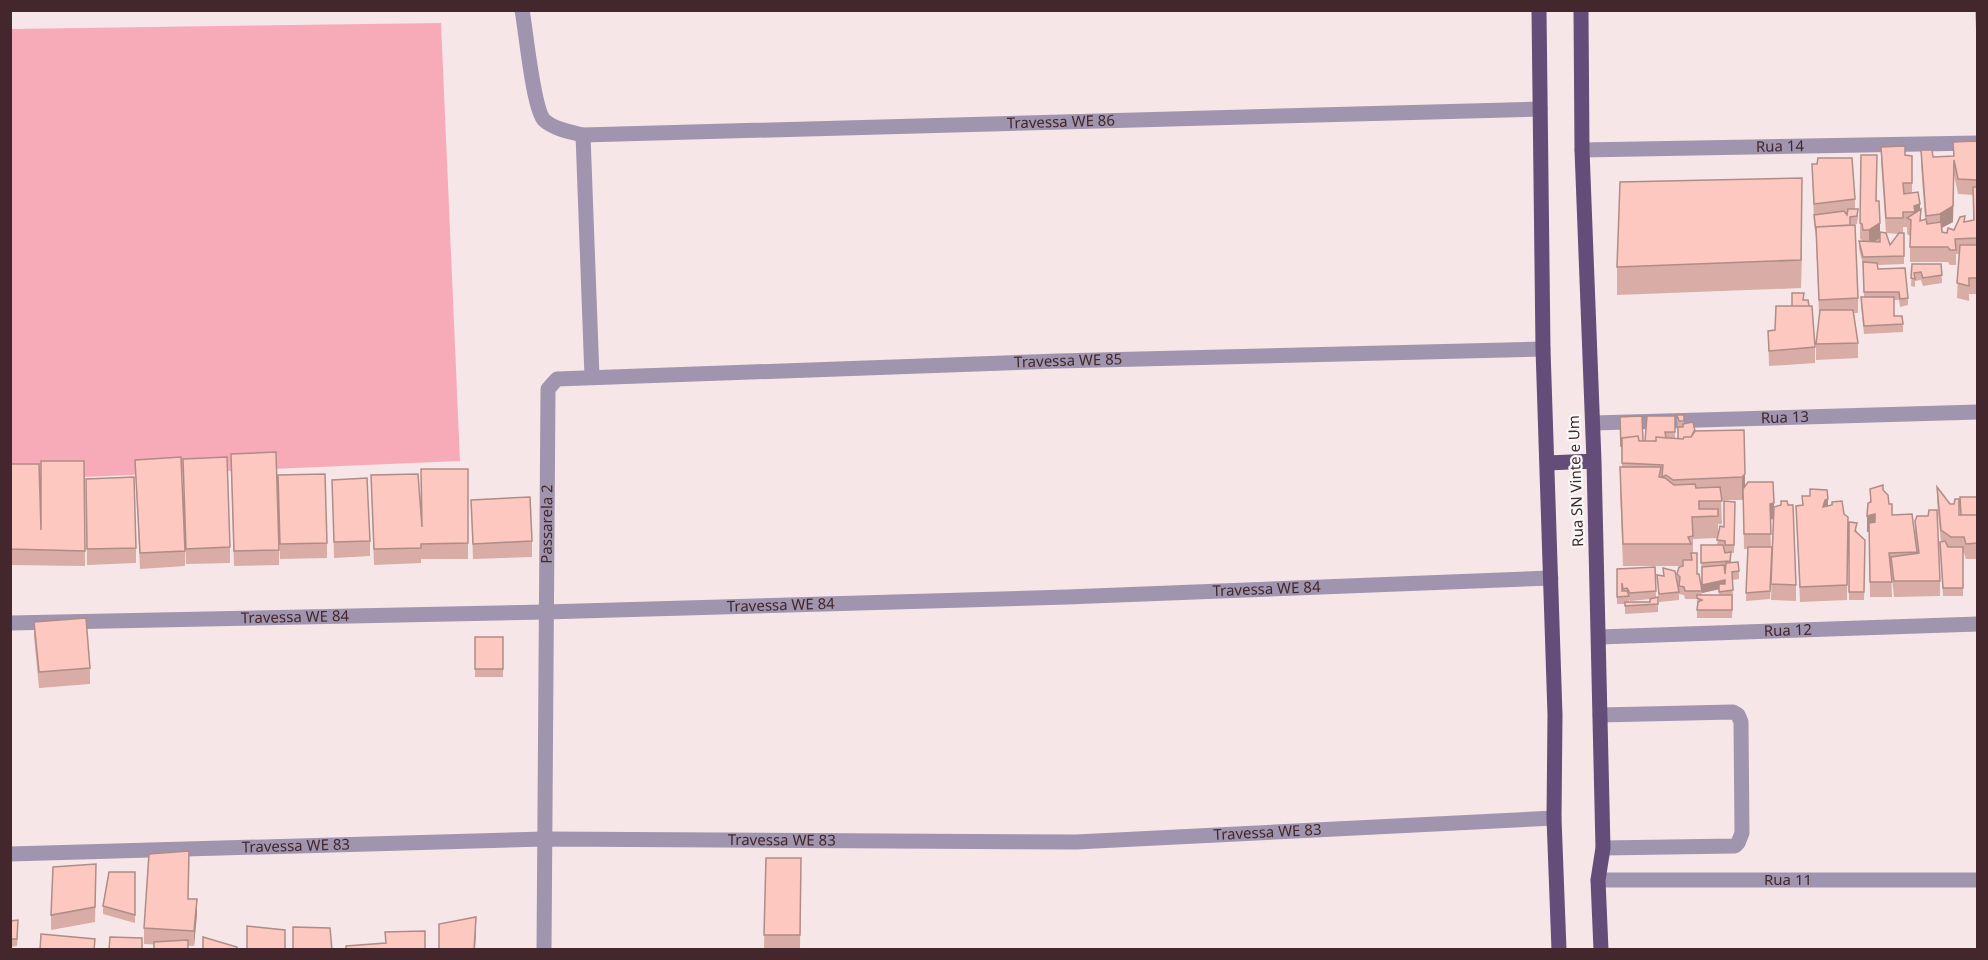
<svg xmlns="http://www.w3.org/2000/svg" width="1988" height="960" font-family="'Noto Sans',sans-serif">
  <style>
    .green { fill: #f7abb8 }
    .lines { fill: none; stroke-linecap: round; stroke-linejoin: round }
    .minor { stroke: #a194ae; stroke-width: 15 }
    .major { stroke: #644d79; stroke-width: 15 }
    .wall { fill: #d9aca5; fill-rule: evenodd }
    .shaded-wall { fill: #b08c86 }
    .building { fill: #fcc8c0; stroke: #b08c86; stroke-width: 1.5 }
    .labels { text-anchor: middle; stroke-width: 4.5; stroke-linejoin: round; paint-order: stroke }
    .street-label { font-size: 15px; fill: #43272c; stroke: #f8f8f8 }
  </style>
  <rect width="100%" height="100%" fill="#f6e6e8"/>
  <path class="green" d="M441,23l19,438 -449,19 -1,-451z"/>
  <g class="lines">
    <g class="minor">
      <path id="s1" d="M522,10c4,21 11,98 22,110 10,9 26,12 39,15l957,-26"/>
      <path d="M583,135l9,242"/>
      <path id="s2" d="M1582,150l396,-7"/>
      <path id="s3" d="M1593,423l385,-11"/>
      <path id="s4" d="M10,623l535,-11 522,-15 484,-19"/>
      <path id="s5" d="M1599,637l379,-13"/>
      <path d="M1600,715l133,-3 5,3 3,7 1,111 -4,10 -3,3 -132,2"/>
      <path id="s6" d="M10,854l534,-15 532,3 478,-24"/>
      <path id="s7" d="M1598,880h380"/>
      <path id="s8" d="M544,950l4,-561 9,-10 501,-18 485,-12"/>
    </g>
    <path class="major" d="M1539,10l4,339 12,366 -1,103 5,132
      M1581,10l1,140 12,311 9,387 -5,32 3,70
      M1547,463l47,-2"/>
  </g>
  <path class="wall" d="M1975,10h2v32l-2,-27z
    M1977,141v153h-8v7l-12,-3 2,-44h-3v11h-6l-2,-3h-38v-26l-3,-2v-7h-4v6h1v31l-26,1v4l30,29v7l-8,2 -1,-7h-5v16l9,8v8l-39,2 -3,-29v-8h3l-1,-32 -4,-16v-8h3v-1l-2,-1 1,-84 15,46 4,37 6,-5 -5,-71v-15l24,8 7,1v37l8,17 1,11 4,-2 -4,-53v-16l12,7 20,-1v-14zM1954,175l4,19 15,1v25l-8,2 -11,8 -7,3 -5,-1 -1,-4 12,-6zM1886,233l13,1 -9,11z
    M1812,164l43,35v10l3,8 -1,7 -7,1 8,73v15h-4l4,30v15l-42,2v-16l4,-29h-1l-3,-77 -2,-15z
    M1802,206l-1,82 -184,7v-28z
    M1912,264h29l1,19 -19,3 -2,-6 -6,1v6l-4,-1z
    M1804,300l11,47v16l-46,3 -1,-35 7,-1 17,-24z
    M1677,415h7v8l11,8 49,-1 1,56 29,21 7,-2v-4l15,84v16l-25,-1 1,-40 -2,39 -24,2 2,-52h-4l-1,-51 -1,2h-21l1,24h-4v11l6,-8 11,-25 -1,51h-3v9l8,9v8l-7,1 1,10 -1,28h-35v-19h-12l-1,-4 -5,-1v6l-20,2 -2,-27 6,1v-8l16,24v-8l-2,-2v-8l6,-8h-60l-3,-77v-22h2l-2,-50 23,24h2l30,-25v23h3zM1774,519l-2,28h-1l-1,-27zM1718,538l-1,7h-16l1,45 -5,-16 -4,-21v-14zM1719,589v6h-17v-2z
    M183,459l47,88v16l-44,1z
    M135,460l50,91v15l-45,3z
    M84,461l1,105 -75,-1v-101l31,59z
    M231,469l48,81v15l-45,1z
    M468,469v90h-47v4l-47,2 -3,-90 50,48z
    M278,475l49,68v15l-47,1z
    M332,480l38,61v15l-36,2z
    M1937,487l22,28h2l16,-18v62h-11l-2,-6h-1v43h-20l-3,-46v-8h1l-4,-40z
    M1810,489l18,17 20,11 -1,83 -47,2 -4,-96 6,-1v-9h8z
    M1870,489l13,1 9,25 23,21v-15l25,60v15l-46,1 -3,-28 1,28h-22l-1,-66 -2,1 3,-29z
    M86,495l50,53v15l-49,2z
    M471,500l61,41v16l-59,2z
    M1849,522l8,9v1l8,8 -1,60h-15z
    M1655,567l1,30h2v15l-33,2v-10h-8v-35zM1629,599l1,2 20,-2v3h-21z
    M34,622l56,46v16l-51,4 -5,-51z
    M475,637h28v40h-28z
    M766,858h35l-1,92h-36z
    M135,872v51l-32,-9v-8z
    M96,879l-1,43 -44,8v-15z
    M188,899l9,15 -3,32 -50,-2v-16z
    M10,921l8,7 -1,18 -7,1z"/>
  <path class="shaded-wall" d="M1954,160l-1,62 -13,7v-15z
    M1802,178v28l-1,82v-28z
    M1920,204v11l1,-6v16l-6,-4 -1,-15z
    M1880,223v15l-11,7v-15z
    M1745,474v22l-3,4v-23z
    M1828,499v15l-5,-7 2,-7z
    M1774,503v15l-4,2v-16z
    M1875,514v16l-8,2v-16z
    M1725,580v8l-23,5v-8z
    M197,899v15l-3,32v-15z
    M476,917v16l-1,17h-1z"/>
  <path class="building" d="M1977,141v39l-19,-1 -4,-19 -1,46 -13,8 -14,2 -5,-66h11l1,7 21,-1 -1,-14z
    M1905,146v9l7,1v27h-9l1,11 14,-2 2,12 -6,2 1,6h-12v6h-17l-5,-71z
    M1861,155h16l-1,46h3l1,22 -11,7h-6l-1,-6 -2,-1z
    M1818,158h34l3,41 -41,5 -2,-40h5z
    M1802,178l-1,82 -184,7 3,-85z
    M1973,187h4v51l-22,1 1,11h-6l-2,-3h-38l1,-27 -4,-2 14,-9 -1,12 6,-2 1,5 14,-2 1,10 5,1 1,-5 6,2 6,-13 5,-1 -1,6 10,-2z
    M1848,209h10l-1,7 -7,1v8l-34,2v4l-2,-16 30,-4 3,4z
    M1855,225l3,73 -39,2 -3,-73z
    M1880,232l6,1 4,12 9,-12h5v23l-41,1 -4,-16 21,1z
    M1960,245h17v33h-8v8l-12,-3z
    M1863,262l14,1 1,6 27,-1 3,30 -8,1 -1,-7h-35z
    M1912,264h29l1,11 -19,3 -2,-6 -7,1 1,6 -4,-1z
    M1792,293h12l-1,7h5l1,6h-17z
    M1861,297h33v19h8l1,8 -39,2z
    M1776,306h36l3,41 -46,4 -1,-20 7,-1z
    M1820,310h33l5,33 -42,1z
    M1677,415h7v6h-5z
    M1642,416l1,25h-4l-1,-5 -16,2 -1,9 -1,-30z
    M1647,416h28v16h-10l1,6 -10,-1v4h-11z
    M1693,422l2,9 -4,6h-7l-1,2h-5v-12h5v-3z
    M1744,430l1,44 -3,3 -69,3 -7,-5 -4,2 1,-12 -41,-2v-25l16,-2 1,5h17v-4l27,2 1,-2h7l3,-6z
    M276,452l3,98 -45,1 -3,-97z
    M181,457l4,94 -45,2 -5,-93z
    M227,457l3,90 -44,2 -3,-90z
    M41,461h43l1,90 -75,-2v-85h29l2,66z
    M1620,467h41l-2,10 6,1 9,7 21,-1 1,4 24,-1 2,14h-23v8h19v7l-26,1 1,19 -5,1 3,7h-68z
    M421,469h47v74l-47,1v4l-47,1 -3,-74 47,-1 4,53z
    M325,474l2,69 -47,1 -2,-69z
    M134,477l2,71 -49,1 -1,-70z
    M367,478l3,63 -36,1 -2,-62z
    M1748,482h25l1,21 -4,1 1,30h-27l-1,-45z
    M1883,485v5l5,5 1,9h3v11l20,-1 5,38 -28,1 3,29h-22l-1,-59 6,-1v-8l-8,2 1,-13 3,-1 -1,-13z
    M1937,487l13,17h4l1,-5h4v16h18v28l-11,1 -2,-7h-13l-10,-7z
    M1810,489l17,1 1,9 -3,1 -2,7 9,-2v-3l10,-1 2,13 4,3 -1,68 -47,2 -4,-81 7,-1 -1,-9h8z
    M530,497l2,44 -59,3 -2,-44z
    M1960,497h17v18h-16z
    M1724,501l11,1 -1,43h-9v-4l-8,-1 3,-14 4,1z
    M1781,501h6l1,4h5l3,80 -25,-1 3,-77 7,-2z
    M1929,510h8l3,71h-46l-3,-24 28,-4 -4,-32 2,-5h11z
    M1849,522l8,1 -2,8 10,9 -1,52h-15z
    M1945,541l3,6h15v41h-20l-3,-46z
    M1701,545h22l2,8 6,-1 -1,9 -29,2z
    M1748,547h24l-2,44 -24,2z
    M1691,553h6v21h2l3,17h-17l-1,-4 -5,-1 1,-9 -3,-3 2,-7 4,-1v-6h9z
    M1738,562l1,9 -7,1 1,18 -14,2v-8h6v-4l-23,5v-18l22,-2 1,9 1,-11z
    M1655,567l1,24 -26,2 -3,-5 -4,1 -1,-6v8h5l2,5 -12,1v-28z
    M1663,568l12,3 4,21 -20,2 -2,-19 7,1z
    M1697,595h35v15h-35l1,-8 4,-2 -5,-2z
    M1658,597v7l-33,2v-4h25v-3z
    M86,618l4,50 -51,4 -5,-50z
    M475,637h28v32h-28z
    M189,851l-1,48h9l-3,32 -50,-3 5,-74z
    M766,858h35l-1,77h-36z
    M96,864l-1,43 -44,8 2,-48z
    M109,872h26v43l-32,-9z
    M476,917l-2,33h-35v-26z
    M18,920l-1,19h-7v-18z
    M247,926l38,4v20h-38z
    M293,927l37,1 2,22h-39z
    M425,931v19h-79v-4l40,-3 -1,-11z
    M41,934l54,5 -1,11h-54z
    M110,937l32,1v12h-33z
    M203,937l34,10v3h-34z
    M188,940v10h-34v-8z"/>
  <g class="labels">
    <g class="street-label">
      <text dy="5" stroke="none"><textPath href="#s1" startOffset="633">Travessa WE 86</textPath></text>
      <text dy="5" stroke="none"><textPath href="#s2" startOffset="198">Rua 14</textPath></text>
      <text dy="5" stroke="none"><textPath href="#s8" startOffset="1086">Travessa WE 85</textPath></text>
      <text dy="5" stroke="none"><textPath href="#s3" startOffset="192">Rua 13</textPath></text>
      <text transform="translate(1576 481) rotate(-92)" y="5">Rua SN Vinte e Um</text>
      <text dy="5" stroke="none"><textPath href="#s8" startOffset="426">Passarela 2</textPath></text>
      <text dy="5" stroke="none"><textPath href="#s4" startOffset="1257">Travessa WE 84</textPath></text>
      <text dy="5" stroke="none"><textPath href="#s4" startOffset="771">Travessa WE 84</textPath></text>
      <text dy="5" stroke="none"><textPath href="#s4" startOffset="285">Travessa WE 84</textPath></text>
      <text dy="5" stroke="none"><textPath href="#s5" startOffset="189">Rua 12</textPath></text>
      <text dy="5" stroke="none"><textPath href="#s6" startOffset="1258">Travessa WE 83</textPath></text>
      <text dy="5" stroke="none"><textPath href="#s6" startOffset="772">Travessa WE 83</textPath></text>
      <text dy="5" stroke="none"><textPath href="#s6" startOffset="286">Travessa WE 83</textPath></text>
      <text dy="5" stroke="none"><textPath href="#s7" startOffset="190">Rua 11</textPath></text>
    </g>
  </g>
  <rect width="1988" height="960" fill="none" stroke="#43272c" stroke-width="24"/>
</svg>
